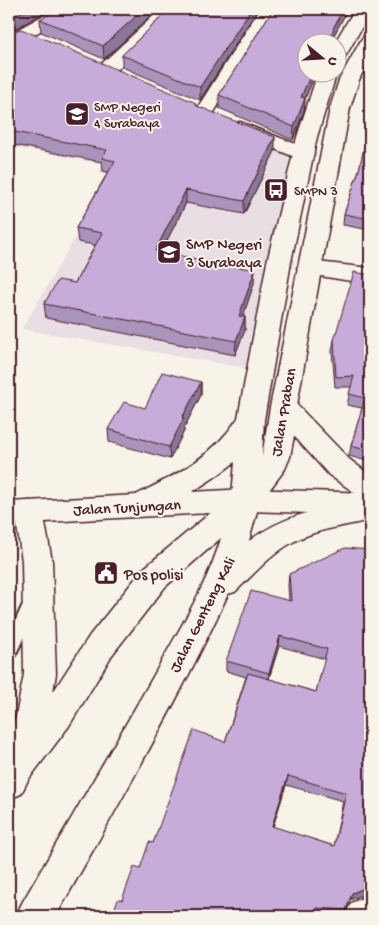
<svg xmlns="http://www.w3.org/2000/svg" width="379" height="925" font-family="'Gochi Hand',sans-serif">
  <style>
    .built { fill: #e9dee4 }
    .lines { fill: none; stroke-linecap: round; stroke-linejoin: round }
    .lane-casing { stroke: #4a1f2b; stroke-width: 4 }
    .street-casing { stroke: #4a1f2b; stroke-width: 3 }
    .secondary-casing { stroke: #4a1f2b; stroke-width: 3 }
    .primary-casing { stroke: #4a1f2b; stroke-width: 3 }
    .lane { fill: #f7f3e8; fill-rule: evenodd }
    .street { fill: #f7f3e8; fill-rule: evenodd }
    .secondary { fill: #f7f3e8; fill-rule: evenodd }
    .primary { fill: #f7f3e8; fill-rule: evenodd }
    .wall { fill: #ab94bb; stroke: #4a1f2b; fill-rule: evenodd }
    .shaded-wall { fill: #8b7899; stroke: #4a1f2b }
    .building { fill: #c7acda; stroke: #4a1f2b; fill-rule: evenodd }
    .labels { text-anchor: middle; stroke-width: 4; stroke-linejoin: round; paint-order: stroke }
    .far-poi-label { font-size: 14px; fill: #4a1f2b; stroke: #f7f3e8; text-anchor: start }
    .poi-label { font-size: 16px; fill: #4a1f2b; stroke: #f7f3e8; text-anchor: start }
    .street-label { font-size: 16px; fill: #4a1f2b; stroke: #f7f3e8 }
  </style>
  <rect width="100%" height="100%" fill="#f7f3e8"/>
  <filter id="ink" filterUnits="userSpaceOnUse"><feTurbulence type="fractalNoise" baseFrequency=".02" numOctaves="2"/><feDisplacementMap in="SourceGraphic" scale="10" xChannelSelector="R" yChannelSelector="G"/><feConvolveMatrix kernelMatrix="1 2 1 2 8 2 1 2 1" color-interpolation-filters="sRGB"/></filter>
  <g filter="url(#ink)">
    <path class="built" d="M9,78l144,27 139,53 -46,210 -224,-39 89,-153 -13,-3 28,-45 -24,36 -93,-18z"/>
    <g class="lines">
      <defs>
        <path id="lane" d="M32,596l6,2 2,5 -25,53 -6,3v-25l17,-36z"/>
        <path id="street" d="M55,9h21l-3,4 -58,32 -6,1v-12z
          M161,9h19l-67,65 -7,2 -7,-2 -2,-4 2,-4z
          M260,9h18l-67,108 -7,2 -7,-2 -3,-4z
          M240,122l71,28 3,4 -3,4 -7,2 -7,-2 -64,-26 -3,-4 3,-4z
          M309,261l61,7v16l-69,-11 -4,-5 4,-5z
          M370,895v21h-25l6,-13z"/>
        <path id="secondary" d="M355,9h15v4l-25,44 -2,4 -7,1 -1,-20z
          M370,35v22l-11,23 -9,28 -53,297 52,54 21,16v45c-25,6 -54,9 -77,22 -22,12 -40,33 -58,50l-7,2c-51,111 -113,216 -172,322h-40l6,-13c44,-76 89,-152 132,-228 24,-44 53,-89 67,-137l-56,49 -53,68 -43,71 -41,54 -7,14 -12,5v-60l7,-23 8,-42 -2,-113 -7,-49 4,-8 10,-3 10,3 4,8 9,49 4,113 -3,18 37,-57 53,-66 89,-74 3,-33c-16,13 -73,52 -92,54 -3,0 -8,-2 -11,-3l-4,-8 4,-8c43,-22 78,-37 106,-79l29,-156 30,-125 21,-65h18v-1l1,1 -20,65 -26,125 -27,158 -2,37 8,-50 60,-299 9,-28 22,-40 3,-4zM294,436l35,39 35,24c-41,9 -81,16 -115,42l10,-37 26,-35 5,-12z"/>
        <path id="primary" d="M246,489l124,4v22l-124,-4 -237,13v-22z"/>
      </defs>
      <use href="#lane" class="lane-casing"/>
      <use href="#street" class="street-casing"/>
      <use href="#secondary" class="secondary-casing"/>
      <use href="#primary" class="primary-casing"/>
      <use href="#lane" class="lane"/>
      <use href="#street" class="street"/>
      <use href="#secondary" class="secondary"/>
      <use href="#primary" class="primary"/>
    </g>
    <path class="wall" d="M158,9l-54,50 -63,-27 -1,-13z
      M170,9h88l-58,91 -78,-33v-12z
      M273,9h75l-15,28 -27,35h10l-11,27 -1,12 -11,29 -74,-32v-13z
      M9,32l188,74 78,45 -31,63 -58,-11 -25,49 93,31 -11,33 2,1v13l-10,25 -189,-37 -2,-14 31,-21 20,-38 -17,-3 -2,-14 32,-56 -5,-1 -1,-9 -93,-18z
      M370,113v117l-27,-5 1,-11 15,-44 11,-46h-2z
      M370,240v27l-2,-1z
      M370,275v187l-21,-6 2,-10 11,-38 -15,-3 4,-18h-16l-3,-36 2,-11z
      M201,382v13l-17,33v3l-14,28 -61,-17 -1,-13 37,-21z
      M370,550v344l-1,-1 -20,7 -5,16h-232l10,-16 18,-31 13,-26 72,-101 21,-65 -20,-6v-10l63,-60 -1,-16 1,-11zM279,646l46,13 -9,33 -47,-13zM286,785l57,16 -9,45 -61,-19z"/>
    <path class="shaded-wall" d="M27,9h24l-42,23v-13z
      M144,9h14l-54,50 -1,-13z
      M251,9h7l-58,91v-13z
      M343,9h5l-15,28 -1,5h-5l6,-13z
      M312,72h4l-11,27 -1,12 -11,29 1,-13 7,-30z
      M275,137v14l-31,63v-13z
      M186,190v13l-31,61v-13z
      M255,270l-1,13 -15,46v-13z
      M245,317v13l-10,25 1,-14z
      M201,382v13l-17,33v3l-14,28 -1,-12 13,-29z
      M280,636l-1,10 -12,37 2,-10z
      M288,776l-2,9 -16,50 2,-9z
      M370,886v5l-1,2 -20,7 3,-7z"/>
    <path class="building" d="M9,9h18l-18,10z
      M60,9h84l-41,37 -63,-27z
      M170,9h81l-51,78 -78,-32z
      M273,9h70l-10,20h1l-7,13h-21v30h6l-11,25 4,1 -11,29 -75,-32z
      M21,29l173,73 3,4 78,31 -31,64 -58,-11 -31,61 100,19 -16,46 6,1 -9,24 -192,-37 14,-24 17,3 27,-50 -26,-5 39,-67 -13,-3 5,-8 -98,-19v-73l3,-3 -3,-1v-22z
      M370,121v98l-26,-5 15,-44z
      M354,272l16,3v176l-19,-5 14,-48 -16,-4 5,-18 -18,1 -2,-37z
      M162,372l39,10 -19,36h2l-15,29 -61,-18 16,-27 21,6z
      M345,548l25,2v336l-18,7 -6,17 -29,-2v4l-28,-1 1,5h-178l6,-17 4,1 12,-33 6,2 9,-27 4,1 41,-113 31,12 23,-69 68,19 11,-43 -47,-13 -11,37 -43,-12 25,-70 40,10 -2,-27zM288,776l58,17 -12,53 -62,-20z"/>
  </g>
  <defs>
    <symbol id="school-square" viewBox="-11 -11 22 22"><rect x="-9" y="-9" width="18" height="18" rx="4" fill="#4a1f2b" stroke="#f7f3e8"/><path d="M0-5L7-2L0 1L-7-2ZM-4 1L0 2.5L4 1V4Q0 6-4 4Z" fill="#fff"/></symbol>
    <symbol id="bus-square" viewBox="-11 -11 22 22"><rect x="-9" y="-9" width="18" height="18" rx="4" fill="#4a1f2b" stroke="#f7f3e8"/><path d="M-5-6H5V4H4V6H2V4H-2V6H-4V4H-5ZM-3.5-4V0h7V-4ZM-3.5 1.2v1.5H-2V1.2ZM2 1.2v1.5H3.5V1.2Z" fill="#fff"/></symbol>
    <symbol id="civic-square" viewBox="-11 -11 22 22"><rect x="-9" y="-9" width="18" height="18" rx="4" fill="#4a1f2b" stroke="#f7f3e8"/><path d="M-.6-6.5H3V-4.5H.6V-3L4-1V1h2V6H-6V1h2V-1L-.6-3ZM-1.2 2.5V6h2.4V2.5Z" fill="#fff"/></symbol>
  </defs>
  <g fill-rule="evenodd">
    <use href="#school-square" x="63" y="100" width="28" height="28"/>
    <use href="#bus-square" x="262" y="176" width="28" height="28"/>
    <use href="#school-square" x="155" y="238" width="28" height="28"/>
    <use href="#civic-square" x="92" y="559" width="28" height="28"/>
  </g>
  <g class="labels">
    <g class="far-poi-label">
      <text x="94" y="111">SMP Negeri<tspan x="94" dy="16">4 Surabaya</tspan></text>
      <text x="294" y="195">SMPN 3</text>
    </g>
    <g class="poi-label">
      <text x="186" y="249">SMP Negeri<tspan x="186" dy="18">3 Surabaya</tspan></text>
      <text x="124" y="579">Pos polisi</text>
    </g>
    <g class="street-label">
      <text transform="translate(282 412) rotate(-80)" y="6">Jalan Praban</text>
      <text transform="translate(127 506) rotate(-3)" y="6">Jalan Tunjungan</text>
      <text transform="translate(201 614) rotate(-63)" y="6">Jalan Genteng Kali</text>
    </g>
  </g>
  <rect width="379" height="925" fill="none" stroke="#f7f3e8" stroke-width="30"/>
  <rect x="15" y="15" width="349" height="895" fill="none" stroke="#4a1f2b" stroke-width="2" filter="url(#ink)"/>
  <g transform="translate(322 58) rotate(108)"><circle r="24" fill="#f7f3e8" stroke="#b29e9c"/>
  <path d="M0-4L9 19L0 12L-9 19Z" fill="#4a1f2b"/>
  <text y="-8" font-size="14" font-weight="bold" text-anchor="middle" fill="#4a1f2b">U</text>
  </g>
</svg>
